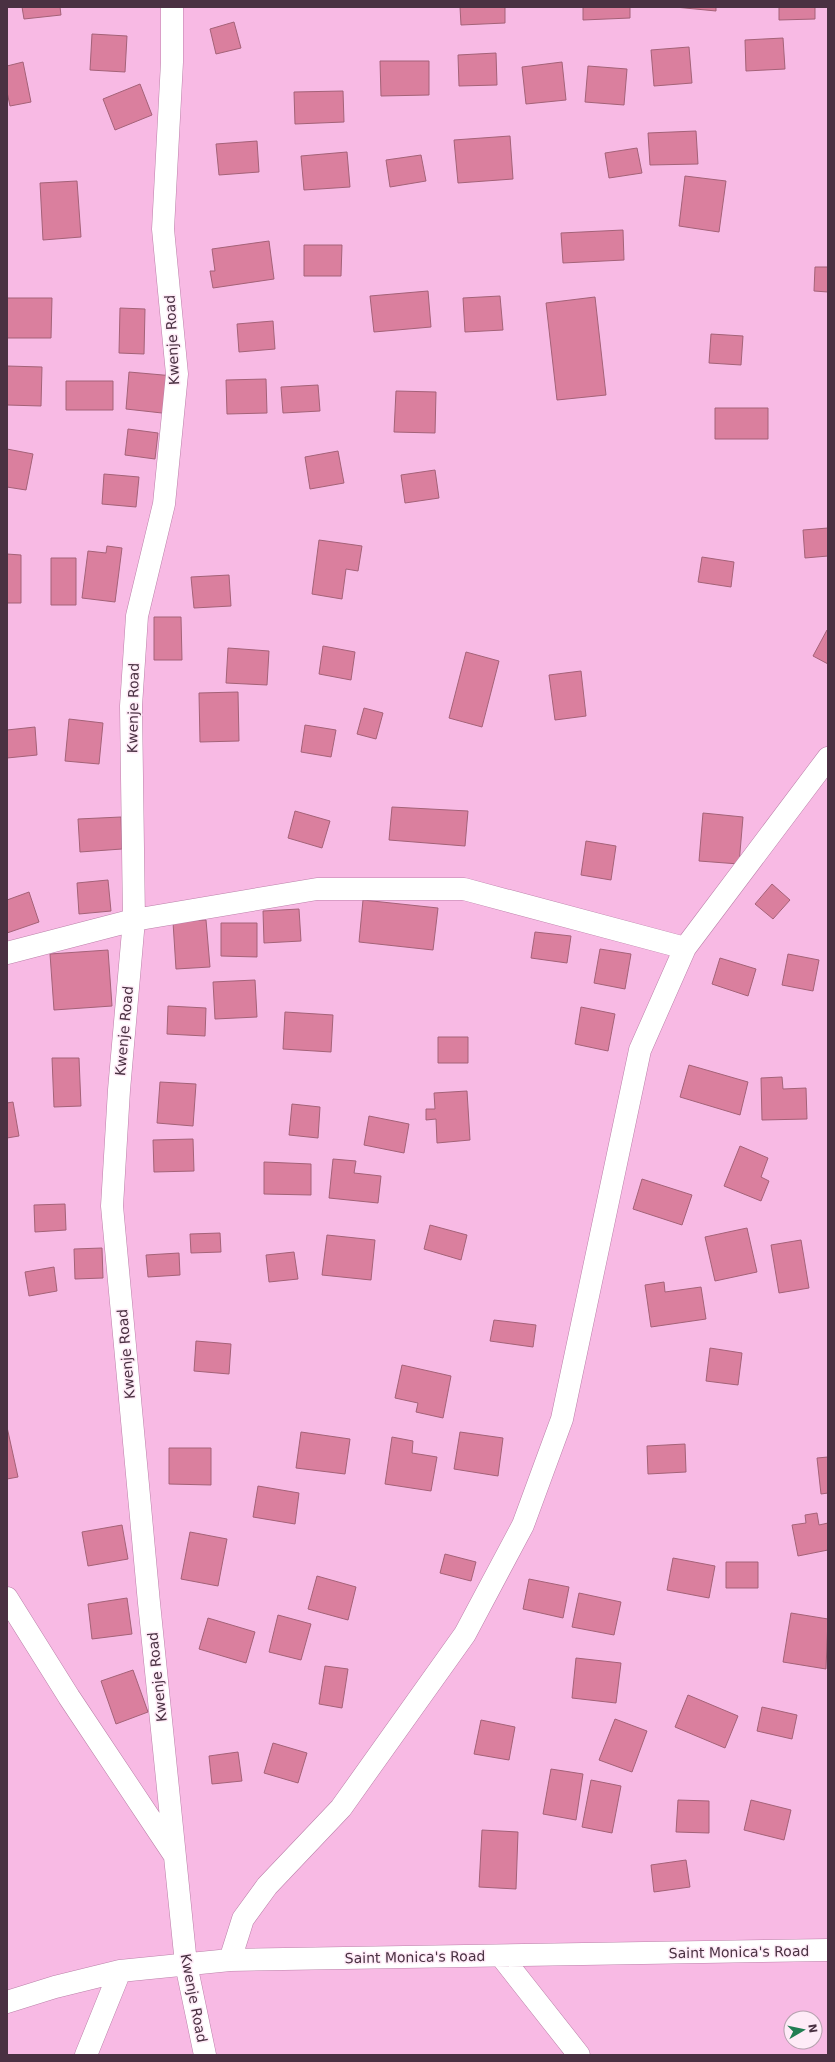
<svg xmlns="http://www.w3.org/2000/svg" width="835" height="2062" font-family="'DejaVu Sans',sans-serif">
  <style>
    .building { fill: #da7f9e; stroke: #a46278 }
    .lines { fill: none; stroke-linecap: round; stroke-linejoin: round }
    .minor-casing { stroke: #bb80a9; stroke-width: 23 }
    .minor { stroke: #fff; stroke-width: 22 }
    .labels { text-anchor: middle; stroke-width: 3; stroke-linejoin: round; paint-order: stroke }
    .street-label { font-size: 14px; fill: #4a3142; stroke: #feebf7 }
  </style>
  <rect width="100%" height="100%" fill="#f8bae4"/>
  <path class="building" d="M22,7h38l1,8 -37,4z
    M460,7h45v16l-44,2z
    M583,7h47v11l-47,2z
    M675,7h41v4z
    M779,7h36v12l-36,1z
    M234,22l7,26 -25,6 -6,-25z
    M92,34l35,2 -2,36 -35,-2z
    M783,38l2,31 -39,2 -1,-31z
    M689,47l3,36 -38,3 -3,-36z
    M496,53l1,32 -38,1 -1,-31z
    M380,61h49v34l-48,1z
    M23,62l8,40 -21,4 -3,-14v-26z
    M562,62l4,38 -40,4 -4,-37z
    M588,66l39,3 -3,36 -39,-3z
    M140,84l12,31 -37,15 -12,-31z
    M343,91l1,31 -49,2 -1,-32z
    M696,131l2,33 -48,1 -2,-32z
    M510,136l3,43 -55,4 -4,-43z
    M257,141l2,31 -40,3 -3,-31z
    M637,148l5,25 -33,5 -4,-25z
    M347,152l3,35 -46,3 -3,-34z
    M421,155l5,26 -36,6 -4,-27z
    M685,176l41,5 -7,51 -40,-6z
    M77,181l4,56 -38,3 -3,-57z
    M623,230l1,30 -61,3 -2,-30z
    M269,241l5,38 -61,9 -3,-17h5l-3,-22z
    M304,245h38l-1,31h-37z
    M815,267h13v25l-14,-1z
    M428,291l3,36 -57,5 -4,-36z
    M500,296l3,34 -38,2 -2,-34z
    M595,297l11,98 -49,5 -11,-97z
    M7,298h45l-1,40h-44z
    M120,308l25,1 -1,45 -25,-1z
    M273,321l2,28 -36,3 -2,-28z
    M711,334l32,2 -2,29 -32,-2z
    M7,366l35,1 -1,39 -34,-1z
    M129,372l45,4 -3,38 -45,-5z
    M266,379l1,34 -40,1 -1,-34z
    M66,381h47v29h-47z
    M318,385l2,26 -37,2 -2,-26z
    M396,391l40,1 -1,41 -41,-1z
    M715,408h53v31h-53z
    M128,429l30,4 -3,26 -30,-4z
    M7,449l26,5 -7,36 -19,-3z
    M338,451l6,32 -34,6 -5,-32z
    M435,470l4,28 -34,5 -4,-28z
    M104,474l35,3 -3,30 -34,-3z
    M828,528v28l-23,2 -2,-28z
    M319,540l43,6 -4,25 -12,-2 -4,30 -30,-5z
    M107,546l15,2 -7,54 -33,-4 6,-47 18,2z
    M7,554l14,1v48h-14z
    M702,557l32,5 -3,25 -33,-5z
    M51,558h25v47h-25z
    M229,575l2,31 -37,2 -3,-31z
    M154,617h27l1,43h-28z
    M827,630h1v34l-15,-8z
    M323,646l32,6 -4,28 -32,-6z
    M228,648l41,3 -2,34 -41,-2z
    M466,652l33,9 -17,66 -33,-9z
    M581,671l5,45 -31,4 -6,-45z
    M238,692l1,49 -39,1 -1,-49z
    M364,708l19,5 -7,26 -19,-5z
    M69,719l34,4 -4,41 -34,-3z
    M305,725l31,5 -5,27 -30,-5z
    M35,727l2,28 -30,3v-28z
    M392,807l76,4 -3,35 -76,-6z
    M295,811l35,10 -8,27 -34,-10z
    M703,813l40,4 -4,47 -40,-3z
    M121,817l1,32 -42,3 -2,-33z
    M586,841l30,5 -5,34 -30,-5z
    M108,880l3,31 -32,3 -2,-31z
    M772,884l18,16 -17,19 -18,-15z
    M29,892l10,30 -32,11v-33z
    M363,900l75,8 -5,42 -74,-8z
    M299,909l2,32 -37,2 -1,-32z
    M206,920l4,47 -34,2 -3,-47z
    M221,923h36v34l-36,-1z
    M535,932l36,4 -4,27 -36,-5z
    M600,949l31,5 -6,35 -31,-6z
    M108,950l4,56 -58,4 -4,-56z
    M788,954l31,6 -6,31 -31,-6z
    M720,958l36,11 -8,27 -36,-12z
    M255,980l2,37 -42,2 -2,-37z
    M168,1006l38,2 -1,28 -38,-2z
    M581,1007l34,7 -7,37 -33,-7z
    M285,1012l48,3 -2,37 -48,-3z
    M438,1037h30v26h-30z
    M52,1058h27l2,48 -27,1z
    M689,1065l59,17 -8,33 -60,-18z
    M782,1077l1,12 23,-1 1,31 -45,1 -1,-42z
    M160,1082l36,2 -3,42 -36,-3z
    M467,1091l3,49 -33,3 -1,-24 -10,1v-11h9l-1,-16z
    M13,1102l6,34 -12,2v-35z
    M292,1104l28,3 -2,31 -29,-3z
    M369,1116l40,8 -5,29 -40,-8z
    M193,1139l1,32 -40,1 -1,-32z
    M740,1146l28,12 -7,19 8,4 -8,20 -37,-15z
    M333,1159l23,2 -2,12 27,3 -3,27 -49,-5z
    M264,1162l47,2v31l-47,-1z
    M642,1179l50,16 -10,30 -49,-16z
    M65,1204l1,26 -31,2 -1,-27z
    M430,1225l37,10 -6,25 -37,-11z
    M747,1228l10,44 -42,9 -10,-44z
    M220,1233l1,19 -30,1 -1,-19z
    M327,1235l48,5 -4,40 -49,-5z
    M801,1240l8,48 -30,5 -8,-48z
    M102,1248l1,30 -28,1 -1,-30z
    M294,1252l4,27 -29,3 -3,-27z
    M179,1253l1,22 -32,2 -2,-22z
    M54,1267l3,24 -28,5 -4,-24z
    M664,1282l1,10 36,-5 5,32 -55,8 -6,-42z
    M494,1320l42,5 -3,22 -43,-6z
    M196,1341l35,3 -2,30 -35,-3z
    M710,1348l32,5 -4,32 -32,-4z
    M402,1365l49,11 -8,42 -27,-6 2,-9 -23,-5z
    M7,1427l11,50 -11,2z
    M301,1432l49,7 -5,35 -49,-6z
    M460,1432l43,6 -5,38 -44,-7z
    M392,1437l21,4 -1,12 25,4 -6,34 -46,-7z
    M685,1444l1,28 -38,2 -1,-28z
    M169,1448h42v37l-42,-1z
    M828,1457v36l-7,1 -4,-36z
    M258,1486l41,7 -4,31 -42,-7z
    M817,1513l2,12 9,-2v27l-30,6 -6,-31 14,-2 -1,-8z
    M122,1525l6,34 -40,7 -6,-34z
    M190,1532l37,7 -9,47 -37,-7z
    M445,1554l31,8 -5,19 -31,-8z
    M673,1558l42,8 -6,32 -42,-8z
    M726,1562h32v26h-32z
    M317,1576l39,11 -8,33 -40,-11z
    M529,1579l40,8 -6,31 -40,-9z
    M579,1593l42,9 -7,33 -42,-8z
    M127,1598l5,36 -40,5 -4,-35z
    M791,1613l37,6 -2,50 -43,-7z
    M278,1615l33,9 -10,36 -32,-8z
    M208,1618l47,14 -9,31 -47,-14z
    M576,1658l45,5 -5,40 -44,-5z
    M325,1666l23,3 -6,39 -23,-4z
    M133,1670l15,42 -32,12 -15,-43z
    M688,1695l50,21 -13,32 -50,-21z
    M762,1707l35,8 -5,24 -35,-8z
    M615,1719l32,12 -15,41 -33,-12z
    M481,1720l34,7 -6,33 -35,-6z
    M273,1743l34,10 -9,30 -34,-10z
    M238,1752l4,29 -30,3 -3,-28z
    M551,1769l32,5 -7,46 -33,-6z
    M591,1780l30,6 -9,47 -30,-6z
    M678,1800l31,1v32l-33,-1z
    M751,1800l40,10 -7,30 -40,-10z
    M482,1830l36,2 -2,57 -37,-2z
    M686,1860l4,27 -36,5 -3,-27z"/>
  <g class="lines">
    <defs>
      <path id="minor" d="M172,7v55l-9,167 14,145 -13,130 -27,112 -6,90 3,214 -15,170 -7,116 37,397 37,361 19,91
        M7,953l127,-33 183,-31h147l221,59
        M7,1598l62,99 104,156
        M501,1956l78,99
        M230,1960l13,-41 24,-33 74,-78 124,-174 58,-109 39,-106 78,-369 45,-102 143,-190
        M7,2002l48,-15 65,-16 110,-11 598,-10
        M86,2055l34,-84"/>
    </defs>
    <use href="#minor" class="minor-casing"/>
    <use href="#minor" class="minor"/>
  </g>
  <g class="labels">
    <g class="street-label">
      <text transform="translate(172 340) rotate(-93)" y="5">Kwenje Road</text>
      <text transform="translate(133 708) rotate(-89)" y="5">Kwenje Road</text>
      <text transform="translate(124 1031) rotate(-85)" y="5">Kwenje Road</text>
      <text transform="translate(126 1354) rotate(-95)" y="5">Kwenje Road</text>
      <text transform="translate(157 1677) rotate(-96)" y="5">Kwenje Road</text>
      <text transform="translate(739 1952) rotate(-1)" y="5">Saint Monica's Road</text>
      <text transform="translate(415 1957) rotate(-1)" y="5">Saint Monica's Road</text>
      <text transform="translate(194 1998) rotate(79)" y="5">Kwenje Road</text>
    </g>
  </g>
  <rect width="835" height="2062" fill="none" stroke="#4a3142" stroke-width="16"/>
  <g transform="translate(803 2030) rotate(81)"><circle r="19" fill="#feebf7" stroke="#b6a1af"/>
  <path d="M0-3L7 15L0 10L-7 15Z" fill="#227e53"/>
  <text y="-6" font-size="11" font-weight="bold" text-anchor="middle" fill="#4a3142">N</text>
  </g>
</svg>
